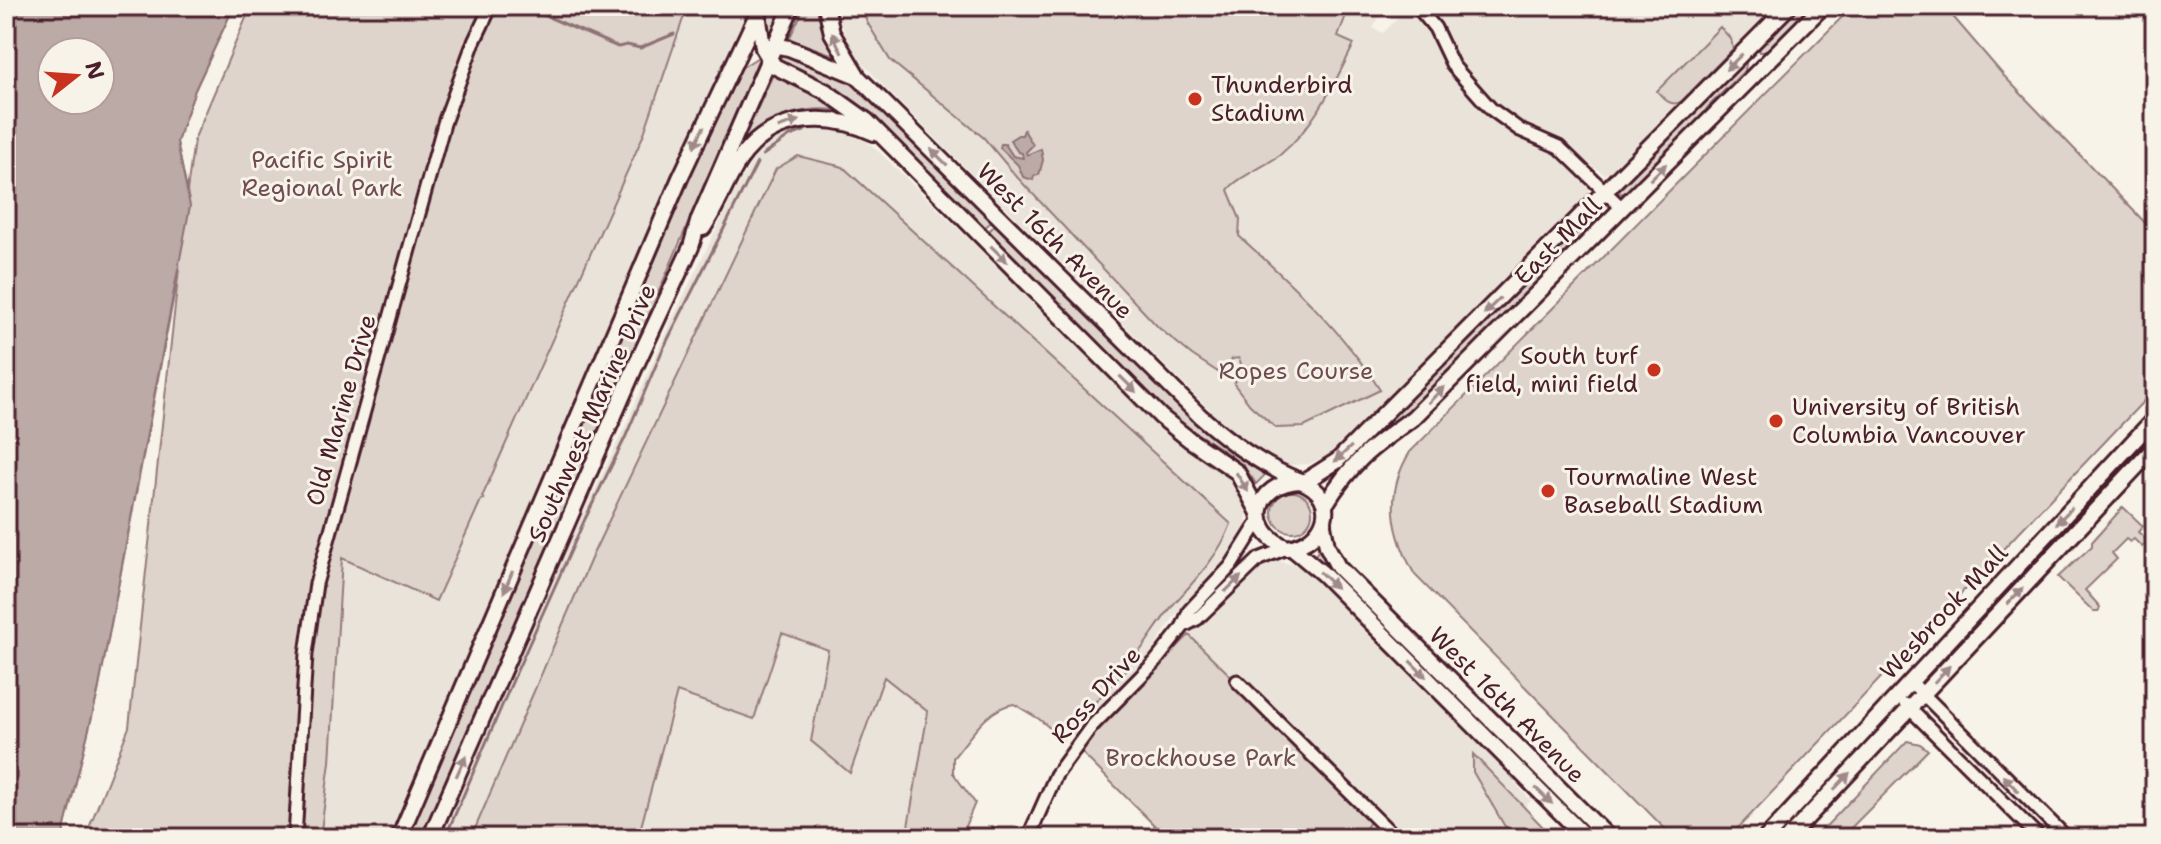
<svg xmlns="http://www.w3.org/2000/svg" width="2161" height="844" font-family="'Shantell Sans',sans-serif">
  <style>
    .built { fill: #eae3da }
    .green { fill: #ded4cc; stroke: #947a7c; stroke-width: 2 }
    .water { fill: #bcaaa7; stroke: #8e7275; stroke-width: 2; fill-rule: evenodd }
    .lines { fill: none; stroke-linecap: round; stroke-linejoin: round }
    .stream { stroke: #8e7275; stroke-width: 3 }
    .street-casing { stroke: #4a1f2b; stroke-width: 17 }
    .secondary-casing { stroke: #4a1f2b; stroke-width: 20 }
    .street { stroke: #f7f3e8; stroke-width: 11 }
    .secondary { stroke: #f7f3e8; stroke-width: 14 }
    .oneway { fill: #a0898a }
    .poi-dot { fill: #c8321e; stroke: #f7f3e8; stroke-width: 3 }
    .labels { text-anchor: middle; stroke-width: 6; stroke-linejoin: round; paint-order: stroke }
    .poi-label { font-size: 24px; fill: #4a1f2b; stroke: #f7f3e8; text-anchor: start }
    .park-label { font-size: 24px; fill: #6f4c53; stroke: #f7f3e8 }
    .street-label { font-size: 24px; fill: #4a1f2b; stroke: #f7f3e8 }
  </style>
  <rect width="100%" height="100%" fill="#f7f3e8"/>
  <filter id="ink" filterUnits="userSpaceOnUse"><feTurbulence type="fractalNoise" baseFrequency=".0125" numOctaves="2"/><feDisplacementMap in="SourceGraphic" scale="16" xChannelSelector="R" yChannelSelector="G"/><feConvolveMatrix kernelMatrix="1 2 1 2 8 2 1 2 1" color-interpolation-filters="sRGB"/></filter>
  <g filter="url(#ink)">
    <path class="built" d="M503,6h246l-111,248 -9,28 -240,556h-69l10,-76 12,-205z
      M834,6h552l-13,22 10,5 26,-27 20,21 22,44 12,14 41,40 57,30 27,30 2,10 -229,228 -26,30 -27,11 -20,1 -39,-19 -24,-21 -338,-335 -35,-39z
      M1426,6h350l-161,165 -11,3 -42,-31 -36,-15 -27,-19 -40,-42 -21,-47z
      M809,126l33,4 24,11 10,8 279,271 37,30 29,14 9,8 8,14 9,28 -1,15 -8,17 -23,29 -42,43 -25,40 -19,23 -53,56 -72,-60 -71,86 -11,75h-481l124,-286 61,-128 41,-95 72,-146 17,-27 10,-10 23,-15z
      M1278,561l25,6 29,24 20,24 153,156 26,30 -38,37h-97l-207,-203 65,-65z"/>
    <path class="green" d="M6,6h228l-39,84 -18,52 10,49 7,-51 57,-134h443l-11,13 -40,117 -161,361 2,2 -3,1 -45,101 -94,-43 -12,204 -10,76h-235l44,-111 50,-458 -81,423 -36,146h-56v-171l94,-567v-48h-48z
      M773,6h12l-17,33 -2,-17z
      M805,6h17l17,51 -50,-18z
      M862,6h482l2,9 -8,22 16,7c-20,40 -38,80 -73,110 -14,12 -44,23 -53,36l12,29 -1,17c51,46 104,95 141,154l-76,37 -28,1 -26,-23 -16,-21 7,-20 -2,-6 -7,1 -8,17 -32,-21 -33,-27 -143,-152 -32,-38 -94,-78 -23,-38z
      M1798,6h11l-40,46h-9l-1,-7z
      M1853,6h91l60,70 151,157v156l-415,437 -17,12h-49l-259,-263c-23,-41 -31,-81 -5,-123z
      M1720,27l11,12 2,10 -51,52c-11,7 -18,-2 -25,-10z
      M784,52l43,16 40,26 128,125 -12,10 -132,-128 -68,-38 -4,-3z
      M760,56l-336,782h-18l324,-753 11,-17z
      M1747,57l-2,13 -37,37 -21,29 -61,58 -7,-1 -1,-5z
      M775,70l74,43c-38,-10 -75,1 -104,29l1,-8z
      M798,156l45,11 388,357c-12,32 -36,56 -58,81 -17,21 -30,45 -48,65 -21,24 -43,44 -62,69l-24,-20 -25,-15c-26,3 -45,35 -61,54v15l22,30 -15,35h-54l22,-126 -44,-35 -34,96 -39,-32 17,-91 -46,-17 -28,86 -77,-27 -39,146h-167l122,-284 183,-385z
      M1599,206l4,3 -1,5 -40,41 -13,20 -122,124 -93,82 -5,-5z
      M998,222l214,213 20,18 33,22 -9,9c-16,-30 -57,-46 -83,-67l-186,-184z
      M1272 512a20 20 0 1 1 40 0a20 20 0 1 1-40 0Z
      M2123,507l20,19 -5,6 11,9 -7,6 -8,-8 -4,3 -4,-3 -14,14 5,6 -32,31 15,17 -2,5h-4l-36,-35 34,-31v-4z
      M1320,549l6,12 154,155 -3,3 -163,-163z
      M1189,635l163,160 18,27 -11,16h-192l-88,-88 22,-26z
      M1486,723l115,115h-6l-111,-112z
      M1907,741l13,3 8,6 -87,88h-26z
      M1473,754l72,75 5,9h-34l-12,-13 -31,-53z"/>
    <path class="water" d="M6,6h228l-39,84 -18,52 13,64 -92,486 -36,146h-56zM52,52h48v48h-48z
      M1024,130l9,15 -7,7 1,3 14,-6 2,11 -4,15 -5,1 -1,4 -10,-3 -5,-12 -18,-17 1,-4h4l8,12 10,2 -1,-5 -4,-1 -8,-12 8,-5h4z"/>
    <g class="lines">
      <path class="stream" d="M523,6l95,41 9,-2 13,3 34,-14
        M763,155l27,-19 14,-5
        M445,838l71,-165 69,-154 40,-81 37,-87 95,-188"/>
      <defs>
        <path id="street" d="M1417,6l18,22 18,38 38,43 29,21 39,17 63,61
          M1182,627l15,-8 62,-60 28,-11
          M1237,681l159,157
          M1910,681l157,157
          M1905,704l135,134
          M295,838l11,-184 10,-70 129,-464 28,-76 18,-38
          M1028,838l28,-63 35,-48 64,-65 27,-34 7,-17 42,-45 28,-45"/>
        <path id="secondary" d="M826,6l6,27 25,42
          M758,13l5,35 11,18 51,25 42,30 294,296 29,23 47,32 22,41
          M773,45l16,3 68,28 343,340c32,28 61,49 100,65
          M703,228c14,-21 23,-46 36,-67 31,-47 88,-50 135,-28
          M1300,481c43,16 26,62 -13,67 -44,-19 -32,-65 13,-67z
          M1304,482l33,-21 452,-455
          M1325,505c27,-44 47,-58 88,-87l410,-412
          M1323,525l4,21 11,21 271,271
          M1292,548l30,25 264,265
          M399,838l281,-660 81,-172
          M430,838l206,-473 55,-118 8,-28 93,-213
          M1766,838l389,-420
          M1788,838l367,-391"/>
      </defs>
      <use href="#street" class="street-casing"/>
      <use href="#secondary" class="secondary-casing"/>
      <use href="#street" class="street"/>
      <use href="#secondary" class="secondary"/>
    </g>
    <defs><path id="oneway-solid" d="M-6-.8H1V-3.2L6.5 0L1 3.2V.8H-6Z" transform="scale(2)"/></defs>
    <g class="oneway">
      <use href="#oneway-solid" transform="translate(837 43) rotate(-115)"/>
      <use href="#oneway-solid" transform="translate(1734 62) rotate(135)"/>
      <use href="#oneway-solid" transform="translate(789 124) rotate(-19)"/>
      <use href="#oneway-solid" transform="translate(699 137) rotate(115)"/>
      <use href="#oneway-solid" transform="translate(939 157) rotate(-135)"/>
      <use href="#oneway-solid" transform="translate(1658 172) rotate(-45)"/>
      <use href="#oneway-solid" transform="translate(999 254) rotate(45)"/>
      <use href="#oneway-solid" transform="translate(1492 306) rotate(135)"/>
      <use href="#oneway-solid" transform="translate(1128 384) rotate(45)"/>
      <use href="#oneway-solid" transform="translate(1436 395) rotate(-46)"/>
      <use href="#oneway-solid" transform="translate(1343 454) rotate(137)"/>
      <use href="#oneway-solid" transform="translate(1242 482) rotate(58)"/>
      <use href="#oneway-solid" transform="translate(2064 516) rotate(134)"/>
      <use href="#oneway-solid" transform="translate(1328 580) rotate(44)"/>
      <use href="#oneway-solid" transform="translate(508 582) rotate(113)"/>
      <use href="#oneway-solid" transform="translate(1233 584) rotate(-44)"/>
      <use href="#oneway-solid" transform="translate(2015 596) rotate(-47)"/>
      <use href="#oneway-solid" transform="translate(1418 669) rotate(45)"/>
      <use href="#oneway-solid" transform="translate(1942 674) rotate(-47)"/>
      <use href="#oneway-solid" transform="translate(461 766) rotate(-66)"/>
      <use href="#oneway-solid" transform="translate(1842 781) rotate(-47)"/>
      <use href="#oneway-solid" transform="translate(2011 784) rotate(-135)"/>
      <use href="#oneway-solid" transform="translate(1544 796) rotate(44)"/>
    </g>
  </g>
  <g class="poi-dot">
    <circle cx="1195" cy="99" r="8"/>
    <circle cx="1654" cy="370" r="8"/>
    <circle cx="1776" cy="421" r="8"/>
    <circle cx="1548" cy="491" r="8"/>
  </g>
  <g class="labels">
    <g class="poi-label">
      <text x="1211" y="93">Thunderbird<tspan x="1211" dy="28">Stadium</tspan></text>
      <text x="1638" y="364" text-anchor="end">South turf<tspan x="1638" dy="28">field, mini field</tspan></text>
      <text x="1792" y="415">University of British<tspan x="1792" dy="28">Columbia Vancouver</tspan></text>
      <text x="1564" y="485">Tourmaline West<tspan x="1564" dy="28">Baseball Stadium</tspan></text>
    </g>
    <g class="park-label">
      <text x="322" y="168">Pacific Spirit<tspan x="322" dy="28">Regional Park</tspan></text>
      <text x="1296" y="379">Ropes Course</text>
      <text x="1201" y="766">Brockhouse Park</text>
    </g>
    <g class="street-label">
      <text transform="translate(1055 241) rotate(45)" y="8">West 16th Avenue</text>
      <text transform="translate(1558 241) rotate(-45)" y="8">East Mall</text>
      <text transform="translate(341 410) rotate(-74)" y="8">Old Marine Drive</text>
      <text transform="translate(592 413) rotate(-66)" y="8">Southwest Marine Drive</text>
      <text transform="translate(1944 612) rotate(-47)" y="8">Wesbrook Mall</text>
      <text transform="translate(1096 695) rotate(-48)" y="8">Ross Drive</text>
      <text transform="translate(1507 705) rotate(45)" y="8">West 16th Avenue</text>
    </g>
  </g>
  <rect width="2161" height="844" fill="none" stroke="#f7f3e8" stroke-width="32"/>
  <rect x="16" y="16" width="2129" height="812" fill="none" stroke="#4a1f2b" stroke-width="3" filter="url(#ink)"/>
  <g transform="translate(76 76) rotate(73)"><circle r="38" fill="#f7f3e8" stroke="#b29e9c" stroke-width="2"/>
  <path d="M0-6L14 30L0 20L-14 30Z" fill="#c8321e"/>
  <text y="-12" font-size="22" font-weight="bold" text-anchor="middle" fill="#4a1f2b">N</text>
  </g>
</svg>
